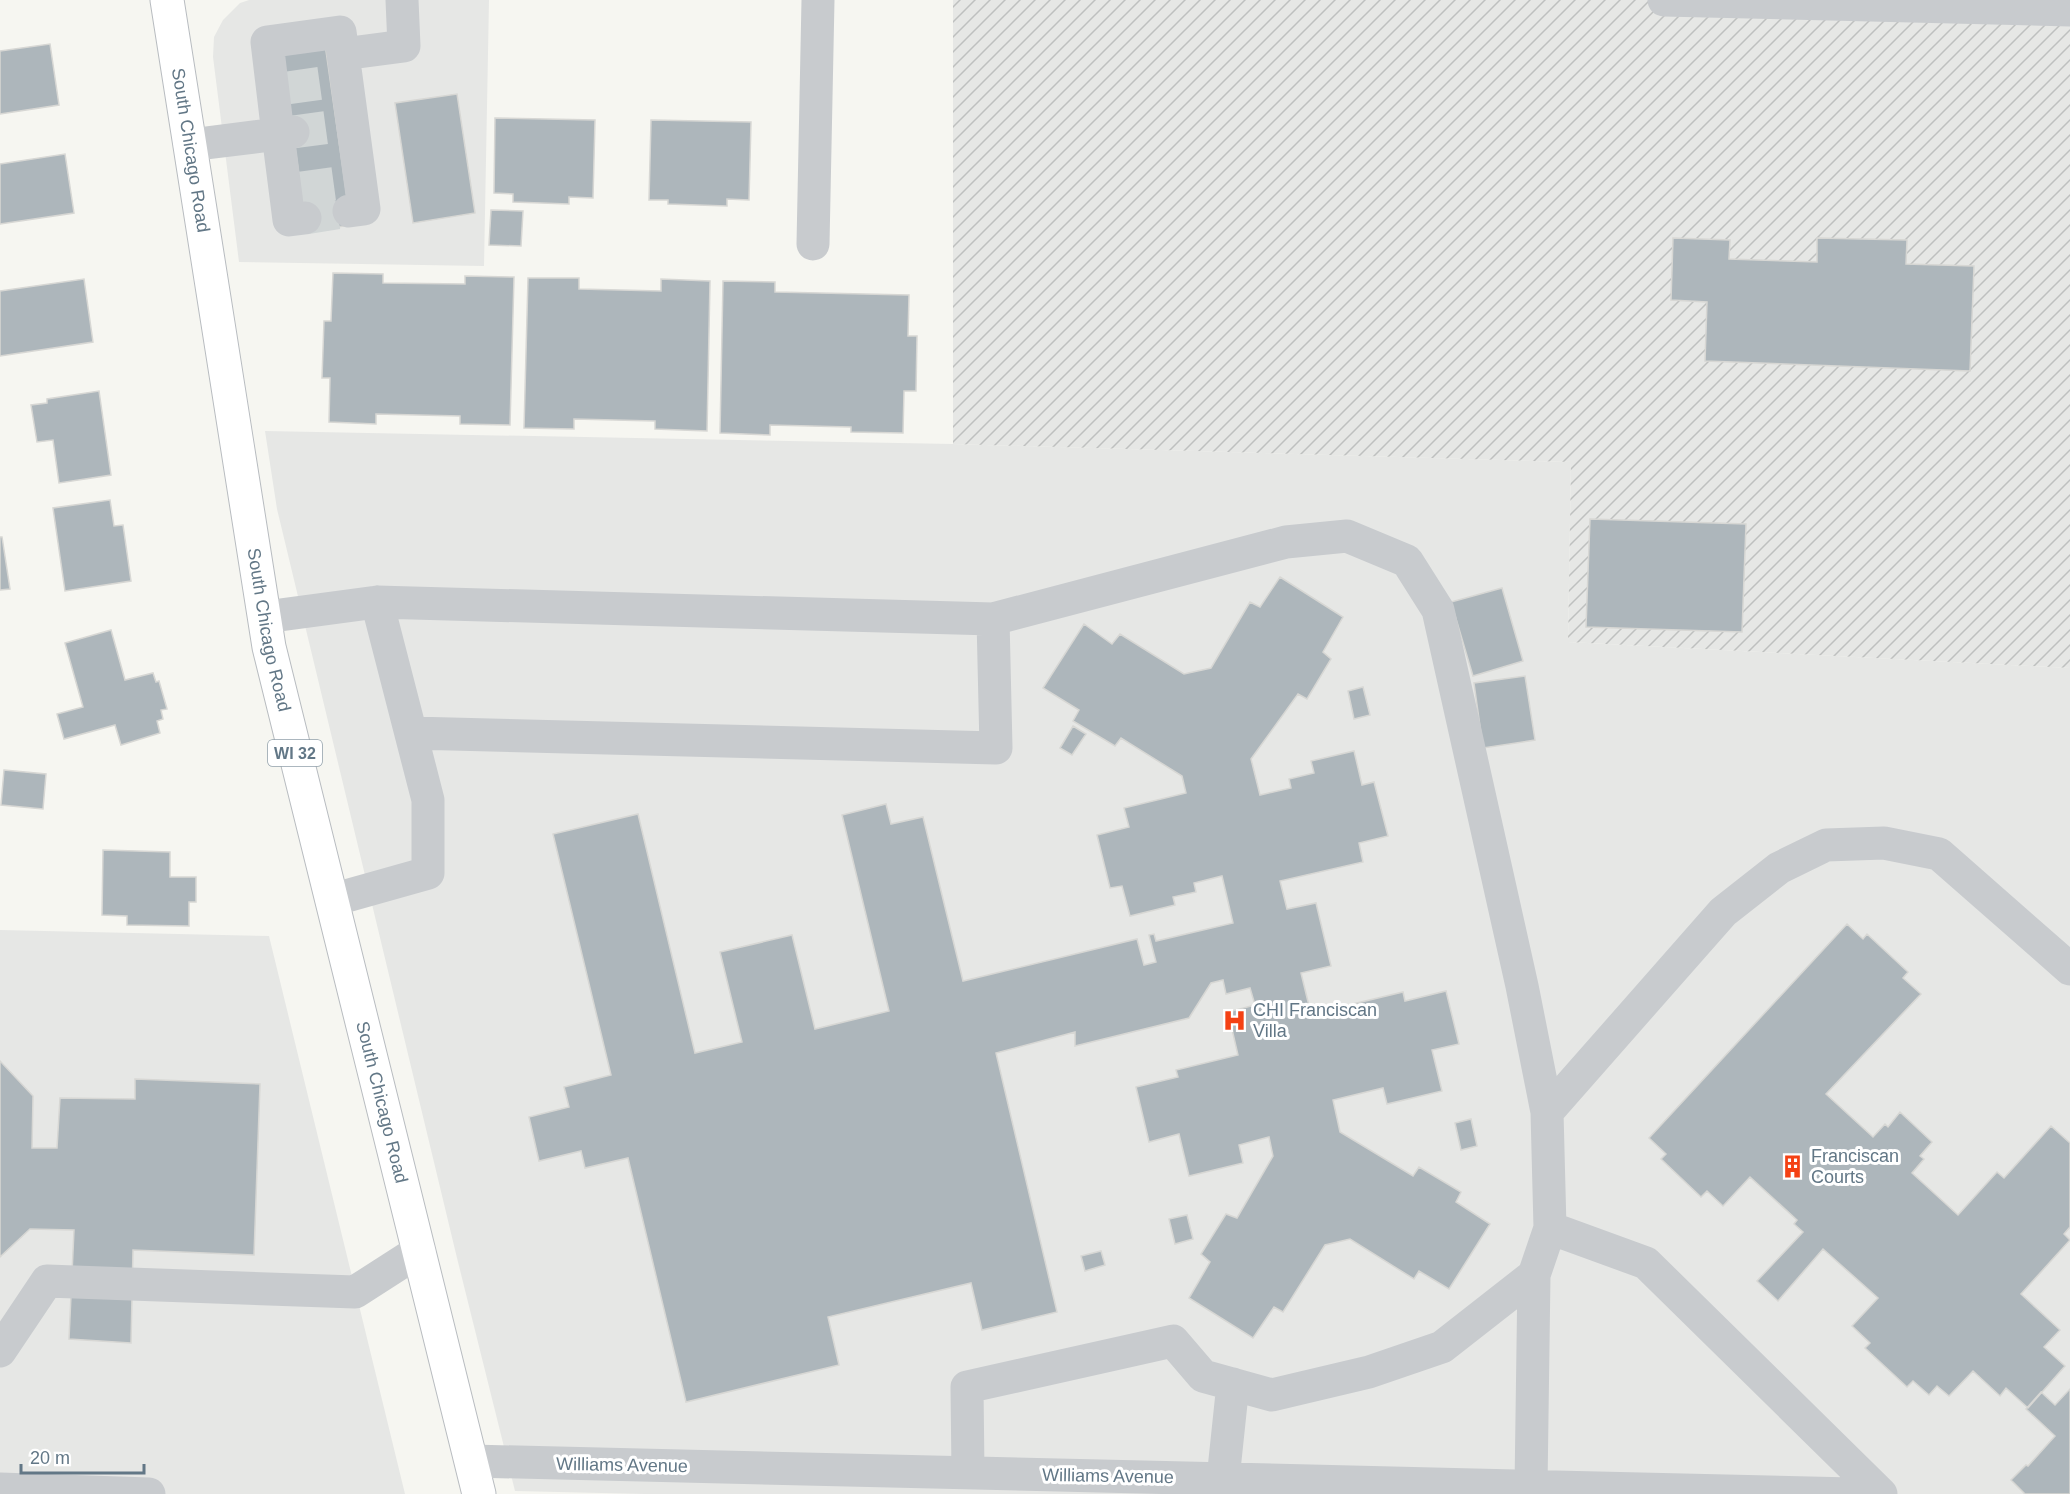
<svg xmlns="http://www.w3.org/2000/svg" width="2070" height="1494" font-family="Helvetica,sans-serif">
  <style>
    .built { fill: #e6e7e5 }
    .industrial { fill: url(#industrial-furrows) }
    .building { fill: #adb6bb; stroke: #d7d7d4; stroke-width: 1.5 }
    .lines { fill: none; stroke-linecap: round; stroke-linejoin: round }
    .minor-tunnel { stroke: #d1d6d6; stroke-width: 33; stroke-dasharray: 33 16; stroke-linecap: butt }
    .major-casing { stroke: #b8bcc0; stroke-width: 35 }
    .minor { stroke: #c8cbce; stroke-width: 33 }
    .major { stroke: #fff; stroke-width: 33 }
    .labels { text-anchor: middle; stroke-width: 6; stroke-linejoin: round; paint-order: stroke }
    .shield { fill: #fff; stroke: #91a0aa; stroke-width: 1.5 }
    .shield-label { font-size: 16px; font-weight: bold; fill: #627786 }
    .street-label { font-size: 18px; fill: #627786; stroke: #fff }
    .poi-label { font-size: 18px; fill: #627786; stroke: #fff; text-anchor: start }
  </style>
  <defs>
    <pattern id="industrial-furrows" width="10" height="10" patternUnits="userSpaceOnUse" patternTransform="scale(1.5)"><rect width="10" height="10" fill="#e6e7e5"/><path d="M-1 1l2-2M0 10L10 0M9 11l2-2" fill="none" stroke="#bec0bf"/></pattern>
  </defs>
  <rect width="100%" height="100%" fill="#f6f6f1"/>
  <path class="built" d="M249,0h240l-5,266 -245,-4 -26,-205 1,-20 9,-17 17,-17z
    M265,431l688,13 618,18 -3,180 502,26v826h-1425l-130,-3 -58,-233 -180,-749z
    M0,930l269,6 136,558h-405z"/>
  <path class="industrial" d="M953,0h1117v668l-502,-26 3,-180 -618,-18z"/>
  <path class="building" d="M50,44l9,61 -59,9v-63z
    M325,44l26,181 -44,6 -26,-181z
    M457,94l18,119 -62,10 -18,-120z
    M495,118l100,2 -2,78 -24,-1v7l-56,-2v-8l-19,-1z
    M651,120l100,2 -2,78 -22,-1v7l-59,-2v-4h-19z
    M65,154l9,59 -74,11v-60z
    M491,210l32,1 -2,35 -32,-1z
    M1673,238l57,2 -1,19 88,3v-24l90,2 -1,24 68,2 -4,105 -265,-10 2,-59 -36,-2z
    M333,273l50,1v9l82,1v-8l49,1 -4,148 -50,-1v-8l-84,-2v10l-47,-2 1,-44h-8l2,-57h7z
    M528,278h51v11l82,2v-12l49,2 -3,150 -52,-2v-8l-81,-2v10l-50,-1z
    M84,279l9,63 -93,14v-65z
    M723,281l52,1v10l134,3 -1,41h9l-1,55h-12l-1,42 -52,-1v-5l-81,-2v10l-50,-2z
    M99,391l12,84 -52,8 -6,-43 -16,2 -6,-37 16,-2v-4z
    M110,500l4,26 9,-1 8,56 -66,10 -12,-83z
    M1590,519l156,5 -4,108 -156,-5z
    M0,537h2l8,52 -10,1z
    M1280,577l63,40 -20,35 8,7 -24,40 -9,-5 -47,65 9,36 31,-7 -2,-9 25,-6 -3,-12 43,-10 8,34 12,-3 14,54 -29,7 4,19 -83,19 7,28 29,-6 15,63 -30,7 10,41 92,-22 2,9 41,-10 13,53 -27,6 10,41 -55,13 -4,-16 -50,12 7,32 73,44 6,-9 42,25 -5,10 34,22 -41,65 -30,-18 -5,8 -64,-40 -25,6 -42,67 -9,-5 -21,31 -64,-40 21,-36 -9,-8 25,-40 11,4 36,-62 -4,-19 -30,8 4,18 -54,13 -10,-42 -30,8 -13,-55 42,-10 -2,-7 62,-15 -10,-43 27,-7 -5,-17 -24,6 -3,-14 -12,3 -22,35 -114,28v-14l-79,21 61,259 -75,18 -11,-47 -143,34 11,48 -153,37 -58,-244 -43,10 -4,-17 -42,10 -10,-44 40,-10 -5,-20 47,-12 -58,-241 85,-20 57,239 47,-11 -22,-90 72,-17 23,94 74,-18 -47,-196 44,-11 5,20 32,-7 40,164 174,-42 7,26 12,-3 -7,-27 5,-1 2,7 77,-18 -11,-47 -28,7 2,9 -23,5 2,8 -45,11 -8,-30 -12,2 -13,-53 32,-8 -5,-19 62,-15 -4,-17 -61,-38 -6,8 -42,-25 6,-11 -36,-22 41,-64 28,20 8,-10 64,40 27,-6 39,-66 10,5z
    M1502,588l21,73 -50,15 -22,-74z
    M111,630l14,50 28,-7 3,9 3,-1 8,28 -6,1 2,9 -6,2 3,12 -39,12 -6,-20 -51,14 -7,-25 26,-7 -18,-64z
    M1525,676l10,64 -52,8 -9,-65z
    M1363,687l7,28 -16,4 -6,-28z
    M1073,726l13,8 -14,21 -12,-7z
    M4,770l42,4 -3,35 -42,-4z
    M103,850l67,2v25h26v25h-7v24l-62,-1v-9l-25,-1z
    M1847,924l16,15 4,-5 41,38 -5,6 18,16 -95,100 47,43 12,-13 3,3 12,-15 32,30 -12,14 4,3 -12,14 46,42 39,-43 7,6 47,-52 19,17v84l-6,7 6,6 -49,54 39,36 -16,17 21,19 -37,42 -22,-20 -6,8 -27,-25 -24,25 -12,-10 -8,9 -16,-14 -6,6 -42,-39 5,-5 -18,-17 26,-28 -55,-49 -45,52 -21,-20 46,-49 -9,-8 3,-4 -47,-43 -27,29 -16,-15 -6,6 -40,-38 5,-5 -17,-16z
    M0,1061l33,35 -1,52h25l3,-50 75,1v-20l125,5 -6,171 -121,-5 -2,93 -62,-4 5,-109 -44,-1 -30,28z
    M1471,1119l6,27 -16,4 -6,-27z
    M1187,1215l6,24 -18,5 -6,-25z
    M1101,1251l4,14 -20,6 -4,-15z
    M2070,1389v105h-45l-14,-14 15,-15 2,1 27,-30 -29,-27 15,-17 14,13z"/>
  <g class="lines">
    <path class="minor-tunnel" d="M287,88l43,-6
      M293,132l44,-6
      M301,188l44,-6
      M305,218l44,-7"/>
    <defs>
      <g id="major">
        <path id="s1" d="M167,0l102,647 210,847"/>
      </g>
    </defs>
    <use href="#major" class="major-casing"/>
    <path class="minor" d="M1664,0l406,10
      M343,54l21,155 -15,2
      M293,132l-15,2 11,86 16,-2
      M190,145l88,-11 -11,-92 73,-10 3,22 61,-8 -2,-46
      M813,244l5,-244
      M265,617l112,-15 616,17
      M412,733l584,15 -3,-129 293,-77 61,-6 60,25 31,49 84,376 25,126 3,116 -16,47 -3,212
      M332,900l96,-27v-73l-51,-198
      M1547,1112l176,-200 56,-44 47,-23 58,-2 55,11 131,115
      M1550,1228l96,35 235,231
      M0,1351l47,-70 308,11 64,-41
      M472,1461l1381,33
      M968,1473l-1,-86 206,-46 30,35 69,19 97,-23 73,-25 92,-72
      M1223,1479l10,-95
      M0,1489l149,5"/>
    <use href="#major" class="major"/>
  </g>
  <defs>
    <symbol id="hospital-bare" viewBox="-9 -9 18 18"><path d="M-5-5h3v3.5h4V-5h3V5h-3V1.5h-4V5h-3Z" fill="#f44114" stroke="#fff" stroke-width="2.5" paint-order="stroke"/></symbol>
    <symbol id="building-bare" viewBox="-9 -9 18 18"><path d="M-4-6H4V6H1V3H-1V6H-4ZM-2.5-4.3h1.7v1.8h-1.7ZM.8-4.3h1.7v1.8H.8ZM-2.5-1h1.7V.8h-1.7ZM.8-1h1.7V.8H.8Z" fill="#f44114" stroke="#fff" stroke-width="2.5" paint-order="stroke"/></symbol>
  </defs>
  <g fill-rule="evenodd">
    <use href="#hospital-bare" x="1218" y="1004" width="33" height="33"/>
    <use href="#building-bare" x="1776" y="1150" width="33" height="33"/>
  </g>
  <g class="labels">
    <rect class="shield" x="268" y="740" width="54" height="26" rx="4.5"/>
    <g class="shield-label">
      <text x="295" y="759">WI 32</text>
    </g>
    <g class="street-label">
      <text dy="6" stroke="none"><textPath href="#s1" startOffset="152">South Chicago Road</textPath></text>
      <text dy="6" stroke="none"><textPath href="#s1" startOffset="638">South Chicago Road</textPath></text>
      <text dy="6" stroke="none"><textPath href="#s1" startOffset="1124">South Chicago Road</textPath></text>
      <text transform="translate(622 1465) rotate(1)" y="6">Williams Avenue</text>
      <text transform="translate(1108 1476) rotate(1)" y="6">Williams Avenue</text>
    </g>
    <g class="poi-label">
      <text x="1253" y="1016">CHI Franciscan<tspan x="1253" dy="21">Villa</tspan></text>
      <text x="1811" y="1162">Franciscan<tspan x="1811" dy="21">Courts</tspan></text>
    </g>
  </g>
  <path d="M21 1464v9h123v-9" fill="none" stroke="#627786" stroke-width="3"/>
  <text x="30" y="1464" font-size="18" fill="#627786" stroke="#ffffff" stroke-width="4.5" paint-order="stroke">20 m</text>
</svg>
